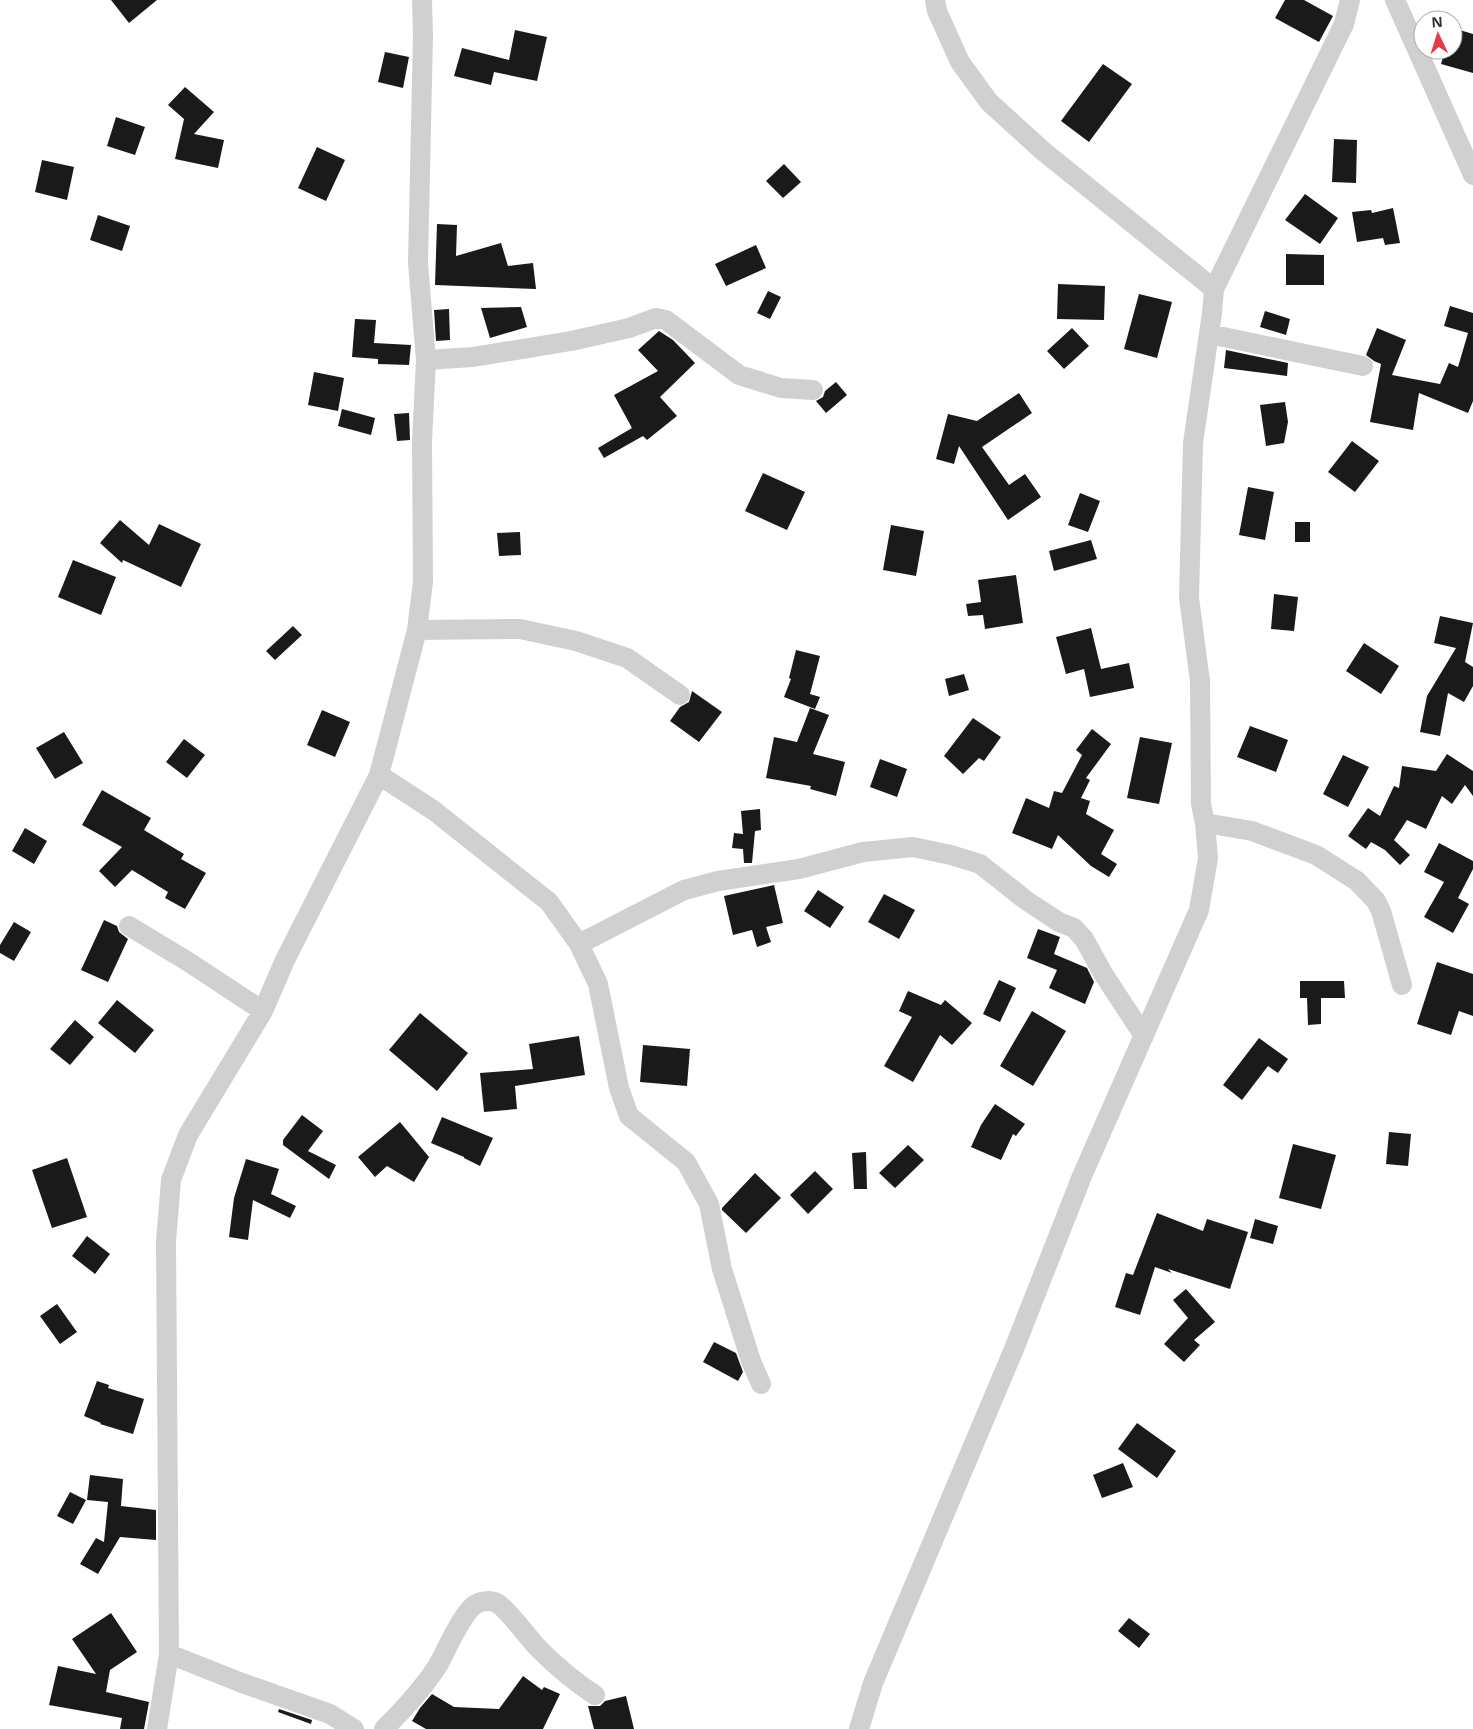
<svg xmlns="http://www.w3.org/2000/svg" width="1473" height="1729" font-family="'Open Sans',sans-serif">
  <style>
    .building { fill: #1a1a1a }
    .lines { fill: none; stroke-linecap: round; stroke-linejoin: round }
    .minor { stroke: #d0d0d0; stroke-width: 20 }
  </style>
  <rect width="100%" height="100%" fill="#fff"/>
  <path class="building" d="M111,0h46l-28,23z
    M1285,0h19l29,16 -14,26 -44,-24z
    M1453,28l20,6v39l-32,-9 4,-14h8z
    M515,30l32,7 -10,44 -43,-9 -3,13 -37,-9 8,-28 47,12z
    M385,52l24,5 -6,31 -25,-6z
    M1103,64l29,20 -43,58 -28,-21z
    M185,87l29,25 -20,22 30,6 -6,28 -43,-9 9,-40 -16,-14z
    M116,117l29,10 -10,28 -28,-9z
    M1334,139l23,1 -1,43 -24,-1z
    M317,147l28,13 -19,41 -28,-13z
    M42,160l32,7 -7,33 -32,-8z
    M784,164l17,18 -18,16 -17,-17z
    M1305,194l33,24 -18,26 -35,-24z
    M1393,208l7,35 -15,2 -2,-7 -26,4 -5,-30 19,-2 1,3z
    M98,215l32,11 -8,25 -32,-11z
    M437,224l20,1 -1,31 45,-13 7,23 25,-3 3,26 -101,-4z
    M756,245l10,23 -40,18 -11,-22z
    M1286,254l38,1v30h-38z
    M1058,284l47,2 -1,34 -47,-1z
    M768,291l13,6 -11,22 -13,-6z
    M1139,294l33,8 -15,56 -33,-9z
    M1450,306l23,7v88l-5,12 -49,-20 -6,37 -43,-8 11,-58 -7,-3 -8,-6 11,-27 29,12 -14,35 48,9 9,-21 9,4 10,-34 -24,-7z
    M521,307l6,20 -37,11 -9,-30z
    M449,309l1,31 -14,1 -2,-31z
    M1265,311l25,8 -4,16 -26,-8z
    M355,319l21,1 -2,23 37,2 -2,20 -31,-1v-5l-26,-2z
    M1072,328l17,18 -25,23 -17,-18z
    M659,331l14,9 22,23 -35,34 17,19 -30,24 -4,-4 -39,22 -6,-10 34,-20 -18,-33 44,-24 -20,-21z
    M1226,350l62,13 -1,13 -63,-8z
    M314,372l30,6 -6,33 -30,-6z
    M836,382l11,13 -21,18 -10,-12 7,-4 2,-6z
    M1019,393l13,20 -50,34 27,38 16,-11 16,23 -33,23 -49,-74 -5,18 -18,-5 12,-45 29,7z
    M1285,402l3,20 -4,21 -18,3 -6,-41z
    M342,409l33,9 -4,17 -33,-9z
    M409,413l1,27 -13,1 -3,-27z
    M1352,441l27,20 -24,31 -27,-20z
    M763,473l42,19 -18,38 -42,-19z
    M1248,487l26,5 -9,48 -26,-5z
    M1080,493l20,8 -12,31 -20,-7z
    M120,520l29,25 10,-21 42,20 -20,43 -58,-27 -1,3 -22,-20z
    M1295,522h15v20h-15z
    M891,525l33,6 -8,45 -33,-6z
    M520,532l1,23 -22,1 -2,-23z
    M1091,540l6,19 -43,12 -5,-20z
    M73,560l43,17 -15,38 -43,-18z
    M1016,575l7,48 -38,6 -2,-14 -15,1 -2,-12 15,-2 -3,-22z
    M1274,594l24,3 -4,34 -23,-2z
    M1440,616l33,7 -8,39 8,5v19l-9,16 -16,-9 -8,43 -20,-4 7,-36 29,-48 -22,-5z
    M293,626l9,9 -27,25 -9,-9z
    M1091,628l10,41 28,-6 5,25 -44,9 -6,-28 -18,5 -10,-37z
    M1364,643l35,23 -18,28 -35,-23z
    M796,650l24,6 -10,38 10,3 -5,12 -31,-12 7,-18 -2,-1z
    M964,674l5,16 -20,6 -4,-17z
    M692,691l30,21 -23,30 -29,-21 10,-14 9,-5z
    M810,708l19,7 -16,39 32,8 -9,34 -26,-7 1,-3 -45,-8 8,-41 23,5z
    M322,710l28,12 -15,35 -28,-12z
    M973,718l28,19 -17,24 -5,-3 -16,16 -19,-18z
    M1250,726l38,14 -12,32 -39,-15z
    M1092,729l19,15 -25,34 4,2 -9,18 9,3 -4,13 28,16 -13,24 16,10 -8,13 -18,-11 -33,-31 -6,14 -40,-16 14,-35 23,10 5,-17 8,2 20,-38 -6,-5z
    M64,732l19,31 -28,16 -19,-31z
    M1140,737l32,6 -13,61 -32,-6z
    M184,739l21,16 -18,23 -21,-16z
    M1447,754l26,17v25l-8,-11 -13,19 -10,-8 -16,33 -19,-9 -13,20 16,15 -10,10 -15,-15 -14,-8 -5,7 -18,-13 20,-28 12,8 14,-30 5,2 3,-22 34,5z
    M1343,755l26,12 -21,40 -25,-13z
    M880,759l27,10 -10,28 -27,-10z
    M102,790l49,28 -7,12 40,24 -3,5 25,14 -21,36 -20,-11 3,-6 -36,-22 -17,17 -16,-16 23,-24 -40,-22z
    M760,809l1,21 -6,1 -3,32h-8l-1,-14 -11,-1 2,-15 9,1 -2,-23z
    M25,828l22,13 -13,23 -22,-13z
    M1439,843l34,18v8l-15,29 11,6 -16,29 -29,-16 20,-35 -20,-10z
    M774,885l9,38 -17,4 5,15 -14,5 -5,-17 -19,5 -9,-39z
    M818,890l26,17 -14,21 -26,-17z
    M884,894l31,16 -16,29 -31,-17z
    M104,920l13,6 2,6 9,7 -20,43 -27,-12z
    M14,922l17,10 -17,29 -14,-8v-8z
    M1038,929l22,8 -6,17 33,14 7,14 -9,22 -36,-16 8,-18 -30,-12z
    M1437,962l36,12v42l-14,-5 -8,24 -34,-11z
    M999,980l17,8 -16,34 -17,-8z
    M1300,981h44l1,17h-24v26l-13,1 -1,-27h-7z
    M908,991l33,14 4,-5 27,23 -20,22 -12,-10 -27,47 -29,-16 28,-49 -13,-6z
    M117,1000l37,30 -19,23 -37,-30z
    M1032,1011l34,20 -33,55 -33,-20z
    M420,1013l48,40 -31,38 -48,-41z
    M75,1020l19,17 -24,28 -20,-16z
    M579,1036l6,39 -70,11 2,23 -33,3 -4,-39 53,-4 -4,-25z
    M1259,1038l29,21 -10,14 -10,-7 -26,34 -19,-15z
    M643,1045l47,4 -3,37 -47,-4z
    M995,1104l30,20 -9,12 -3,-2 -12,26 -30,-13 10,-22z
    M302,1115l21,16 -15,20 28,14 -7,14 -46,-34v-5z
    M442,1117l51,21 -13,28 -16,-8v-1l-33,-14z
    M400,1122l29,35 -15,25 -27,-16 -12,11 -17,-20z
    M1389,1132l22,2 -3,32 -22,-2z
    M1293,1144l43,11 -15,54 -42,-11z
    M908,1145l16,15 -29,28 -16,-15z
    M866,1152l1,37h-13l-2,-36z
    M67,1158l20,59 -35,11 -20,-58z
    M246,1159l33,10 -8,25 25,12 -6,12 -37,-18 -5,40 -19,-3 5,-39z
    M815,1171l18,18 -25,25 -18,-19z
    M755,1173l26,25 -35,35 -24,-23v-2z
    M1157,1213l46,18 4,-12 41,13 -18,57 -62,-20 4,4 -17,-6 -15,48 -25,-8 11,-34 7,2z
    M1255,1219l23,7 -5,18 -23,-6z
    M87,1236l23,18 -15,20 -23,-18z
    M1186,1289l29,33 -21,18 6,5 -16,17 -20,-18 24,-26 -15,-18z
    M57,1304l20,28 -17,12 -20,-28z
    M714,1342l22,11 7,19 -5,9 -35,-19z
    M97,1381l12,4 -1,3 36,11 -11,35 -33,-10 1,-1 -17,-7z
    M1137,1423l39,28 -19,27 -39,-29z
    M1123,1463l10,24 -31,11 -9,-23z
    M90,1475l33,4 -2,27 35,4v30l-36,-3 -22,37 -18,-10 16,-26 8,4 4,-40 -21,-2z
    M70,1492l16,8 -13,24 -16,-8z
    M111,1613l26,39 -27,18 -4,22 43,10 -5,27h-24l2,-11 -73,-13 9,-39 38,8 -24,-35z
    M1129,1618l21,16 -11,14 -21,-17z
    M523,1676l19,14 2,-3 16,7 -17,35h-117l-14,-8 8,-13 12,-14 22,13 45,2z
    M626,1696l8,33h-40l-6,-23h12l5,-5z
    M279,1709l33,11 -1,4 -33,-12z"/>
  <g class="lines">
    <path class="minor" d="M1395,0l78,175
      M1214,289l130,-265 6,-24
      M1209,334l154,32
      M426,360l47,-3 98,-16 58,-13 27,-10 10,2 73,55 42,13 32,2
      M417,630l103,-1 56,12 51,17 53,37
      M379,775l54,35 116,92 30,42 19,40 21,104 10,28 57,46 23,42 13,65 29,92 10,23
      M1205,823l47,8 64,24 41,26 19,20 5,10 21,74
      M129,926l58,35 76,50
      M579,944l105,-54 34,-9 81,-12 64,-17 50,-5 38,8 29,9 47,37 32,21 15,6 10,11 20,36 40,61
      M169,1654l73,29 88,31 24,15
      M157,1729l12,-75 -3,-413 5,-61 17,-45 75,-124 22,-51 94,-185 38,-145 6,-48 -1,-141 4,-81 -8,-97 5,-228 -1,-35
      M384,1729c18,-18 41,-43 54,-64 9,-16 22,-47 35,-59 8,-6 20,-7 28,0 14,13 25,29 38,43 18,18 34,32 56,46
      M859,1729l14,-46 141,-334 68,-173 117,-266 9,-52 -3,-35 -4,-19 -1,-123 -11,-83 4,-155 19,-130 2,-24 -171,-138 -54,-49 -29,-40 -23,-51 -2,-11"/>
  </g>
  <g transform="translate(1438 35) rotate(356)"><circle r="24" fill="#ffffff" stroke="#adadad"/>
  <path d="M0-4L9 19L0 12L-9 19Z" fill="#e63946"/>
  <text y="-8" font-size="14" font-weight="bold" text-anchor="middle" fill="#333333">N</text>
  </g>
</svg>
